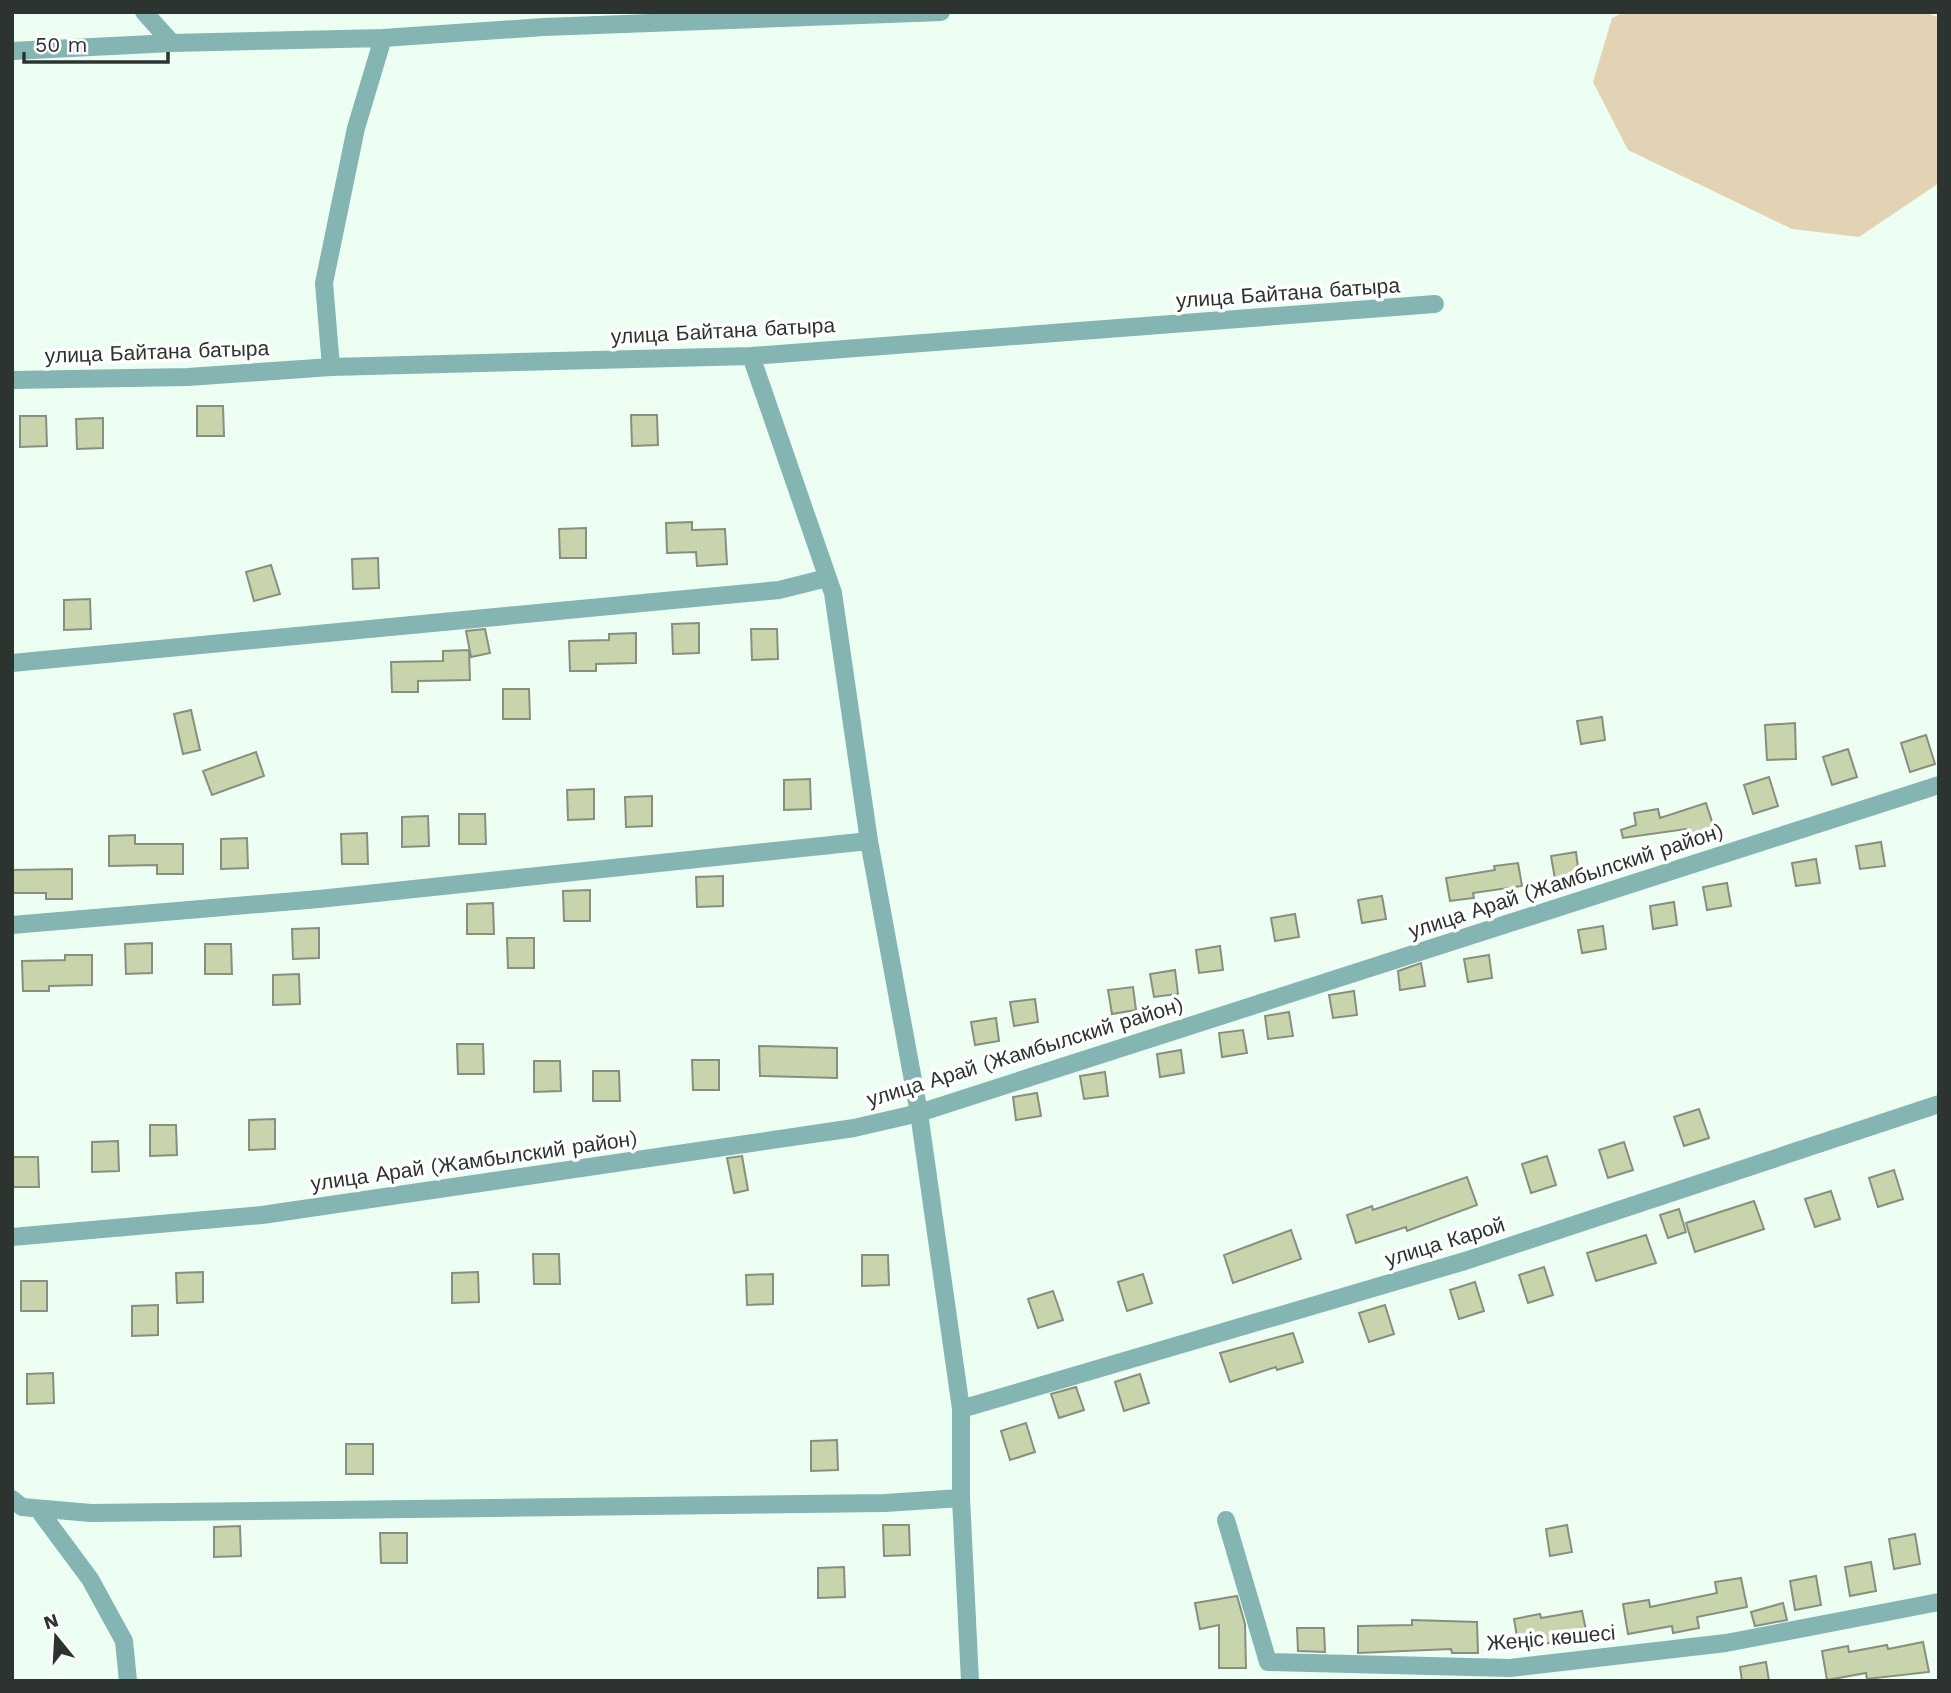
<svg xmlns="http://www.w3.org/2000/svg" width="1951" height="1693" font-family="'Work Sans',sans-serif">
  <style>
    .green { fill: #e1d3b4 }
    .building { fill: #c7d4ac; stroke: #898e7e; stroke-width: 2 }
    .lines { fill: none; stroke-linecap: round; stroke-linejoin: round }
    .minor { stroke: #84b5b2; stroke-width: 18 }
    .labels { text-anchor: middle; stroke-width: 7; stroke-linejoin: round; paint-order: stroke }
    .street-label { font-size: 21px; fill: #2d332f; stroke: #fff }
  </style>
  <rect width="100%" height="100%" fill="#edfef3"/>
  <path class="green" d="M1625,12h300l14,6v165l-80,54 -67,-8 -164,-79 -35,-68 19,-64z"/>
  <path class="building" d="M197,406h26l1,30h-27z
    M631,415h26l1,30 -26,1z
    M20,416h26l1,30 -27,1z
    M103,418v30l-26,1 -1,-30z
    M692,522v8l33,-1 2,35 -30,2 -1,-14 -29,1 -1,-30z
    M586,528v30h-26l-1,-29z
    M378,558l1,30 -26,1 -1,-30z
    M271,565l9,29 -26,7 -8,-29z
    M90,599l1,30 -27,1v-30z
    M699,623v30l-26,1 -1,-30z
    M485,629l5,24 -19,4 -5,-26z
    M751,629h26l1,30 -26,1z
    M636,633v30l-40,1v7h-26l-1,-30 40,-1v-6z
    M469,650l1,30 -52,1v11h-26l-1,-30 52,-1v-10z
    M503,689h26l1,30h-27z
    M191,710l9,40 -17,4 -9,-40z
    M1602,717l3,23 -24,4 -4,-23z
    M1795,723l1,36 -29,1 -2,-35z
    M1926,735l9,29 -25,8 -9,-29z
    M1848,749l9,28 -25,8 -9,-28z
    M256,752l8,24 -52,19 -9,-24z
    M1769,777l9,29 -25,8 -9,-29z
    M810,779l1,30 -27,1v-30z
    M594,789v30l-26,1 -1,-30z
    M652,796v30l-26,1 -1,-30z
    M1706,803l9,28 -25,9 -4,-11 -63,9 -2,-8 15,-5 -2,-12 24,-4 2,9z
    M459,814h26l1,30h-27z
    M428,816l1,30 -27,1v-30z
    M367,833l1,31h-26l-1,-30z
    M135,835v9h48v30h-26v-9l-48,1v-30z
    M247,838l1,30 -27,1v-30z
    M1881,842l4,24 -25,3 -4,-23z
    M1576,852l3,23 -24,4 -4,-23z
    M1816,859l4,24 -24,3 -4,-23z
    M1518,863l4,23 -49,7 1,5 -24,3 -4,-23 49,-8 -1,-4z
    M72,869v30h-26v-6h-34v-23z
    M723,876v30l-26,1 -1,-30z
    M1727,883l4,23 -24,4 -4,-23z
    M590,890v31h-26l-1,-30z
    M1382,896l4,23 -24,4 -4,-23z
    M1674,902l3,23 -24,4 -3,-23z
    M493,903l1,31h-27v-30z
    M1295,914l4,23 -24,4 -4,-23z
    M1603,926l3,23 -24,4 -4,-23z
    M319,928v30l-26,1 -1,-30z
    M507,938h27v30h-26z
    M152,943v30l-26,1 -1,-30z
    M205,944h26l1,30h-27z
    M1220,946l3,24 -24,3 -3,-23z
    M65,955h27v30l-43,1v5h-26l-1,-30 43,-1z
    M1489,955l3,23 -24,4 -4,-23z
    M1421,963l4,23 -25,4 -2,-19z
    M1175,970l3,24 -24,3 -4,-23z
    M299,974l1,30 -27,1v-30z
    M1133,987l3,23 -24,4 -4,-24z
    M1354,991l3,24 -24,3 -4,-23z
    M1035,999l3,23 -24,4 -4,-24z
    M1289,1012l4,24 -25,3 -3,-23z
    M996,1018l3,23 -24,4 -4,-23z
    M1243,1030l4,23 -25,4 -3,-24z
    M457,1044h26l1,30h-26z
    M759,1046l78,2v30l-77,-2z
    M1181,1050l3,23 -24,4 -3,-23z
    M692,1060h27v30h-26z
    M534,1061h26l1,30 -27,1z
    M593,1071h26l1,30h-27z
    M1105,1072l3,24 -24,3 -4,-23z
    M1037,1093l4,23 -25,4 -3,-23z
    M1699,1109l10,29 -25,8 -10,-29z
    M275,1119v30l-26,1v-30z
    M150,1125h26l1,30 -27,1z
    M118,1141l1,30 -27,1v-30z
    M1624,1142l9,28 -25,8 -9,-28z
    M742,1156l6,34 -14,3 -7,-35z
    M1547,1156l9,29 -25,8 -9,-29z
    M12,1157h26l1,30h-27z
    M1894,1170l9,29 -25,8 -9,-29z
    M1467,1177l10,28 -70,26 -1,-4 -50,16 -9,-28 25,-9 1,4z
    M1831,1191l9,28 -25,8 -10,-28z
    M1754,1201l10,28 -69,23 -9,-29z
    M1679,1209l7,23 -18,6 -8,-23z
    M1291,1230l10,29 -68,24 -9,-28z
    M1646,1235l10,28 -60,18 -9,-28z
    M533,1254h26l1,30h-26z
    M862,1255h26l1,30 -27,1z
    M1544,1267l9,28 -25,8 -9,-28z
    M203,1272v30l-26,1 -1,-30z
    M478,1272l1,30 -27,1v-30z
    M773,1274v30l-26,1 -1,-30z
    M1143,1274l9,29 -25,8 -9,-29z
    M21,1281h26v30h-26z
    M1475,1282l9,29 -25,8 -9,-29z
    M1053,1291l10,29 -25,8 -10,-29z
    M158,1305v30l-26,1v-30z
    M1385,1305l9,29 -25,8 -10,-29z
    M1293,1333l10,29 -26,8 -1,-3 -46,15 -10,-29z
    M53,1373l1,30 -27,1v-30z
    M1140,1374l9,29 -25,8 -9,-29z
    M1076,1387l8,23 -25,8 -8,-24z
    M1026,1423l9,29 -25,8 -9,-29z
    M837,1440l1,30 -27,1v-30z
    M346,1444h27v30h-27z
    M883,1525h26l1,30 -26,1z
    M1567,1525l5,27 -22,4 -4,-27z
    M240,1526l1,30 -27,1v-30z
    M380,1533h27v30h-26z
    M1915,1534l5,30 -26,5 -5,-30z
    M1871,1562l5,29 -26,5 -5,-29z
    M844,1567l1,30 -27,1v-30z
    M1816,1576l5,29 -26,5 -5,-29z
    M1741,1578l6,29 -50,10 2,11 -26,5 -1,-7 -44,8 -5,-30 26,-4 1,7 67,-14 -2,-11z
    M1237,1596l8,28 1,44h-27v-43l-19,4 -5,-26z
    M1783,1603l4,17 -32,6 -4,-14z
    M1582,1611l6,29 -26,5 -1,-4 -42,7 -5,-29 26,-5 1,4z
    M1412,1620l65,2 1,31h-26l-1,-4 -93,4v-27l54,-1z
    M1297,1628h27l1,24 -27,-1z
    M1923,1642l6,30 -62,7 -1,-6 -39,7 -5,-29 26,-5 1,6 38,-7 1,4z
    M1766,1662l3,19h-27l-2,-14z"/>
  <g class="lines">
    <path class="minor" d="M144,12l28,31
      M12,51l160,-8 211,-5 161,-11 397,-15
      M751,356l82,237 36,248 50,272 42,296v89l9,183
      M331,367l-7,-84 32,-155 27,-90
      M12,380l176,-3 143,-10 420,-11 684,-52
      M12,663l767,-73 48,-12
      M12,925l307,-26 550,-58
      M12,1237l250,-22 592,-87 65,-15 1020,-328
      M961,1409l504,-148 474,-157
      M12,1499l10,8 69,6 794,-10 76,-5
      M38,1509l52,70 34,62 4,40
      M1226,1520l42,142 242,6 216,-25 213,-41"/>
  </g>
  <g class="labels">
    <g class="street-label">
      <text transform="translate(1288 293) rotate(-4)" y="7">улица Байтана батыра</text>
      <text transform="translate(723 331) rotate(-3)" y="7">улица Байтана батыра</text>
      <text transform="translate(157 352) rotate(-2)" y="7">улица Байтана батыра</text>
      <text transform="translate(1566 881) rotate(-18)" y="7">улица Арай (Жамбылский район)</text>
      <text transform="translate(1025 1052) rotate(-17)" y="7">улица Арай (Жамбылский район)</text>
      <text transform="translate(474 1161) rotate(-8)" y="7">улица Арай (Жамбылский район)</text>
      <text transform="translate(1445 1242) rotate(-17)" y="7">улица Карой</text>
      <text transform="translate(1551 1638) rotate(-5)" y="7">Жеңіс көшесі</text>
    </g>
  </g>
  <rect width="1951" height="1693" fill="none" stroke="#2d332f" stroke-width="28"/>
  <g transform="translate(56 1637) rotate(342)" stroke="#ffffff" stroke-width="5" paint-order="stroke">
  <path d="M0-5L12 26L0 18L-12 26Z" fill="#2d332f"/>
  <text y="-10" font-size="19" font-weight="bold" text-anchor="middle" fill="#2d332f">N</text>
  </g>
  <path d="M24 52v10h144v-10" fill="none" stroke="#2d332f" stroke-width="3.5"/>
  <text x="35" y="52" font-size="21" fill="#2d332f" stroke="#ffffff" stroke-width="5" paint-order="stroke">50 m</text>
</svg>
